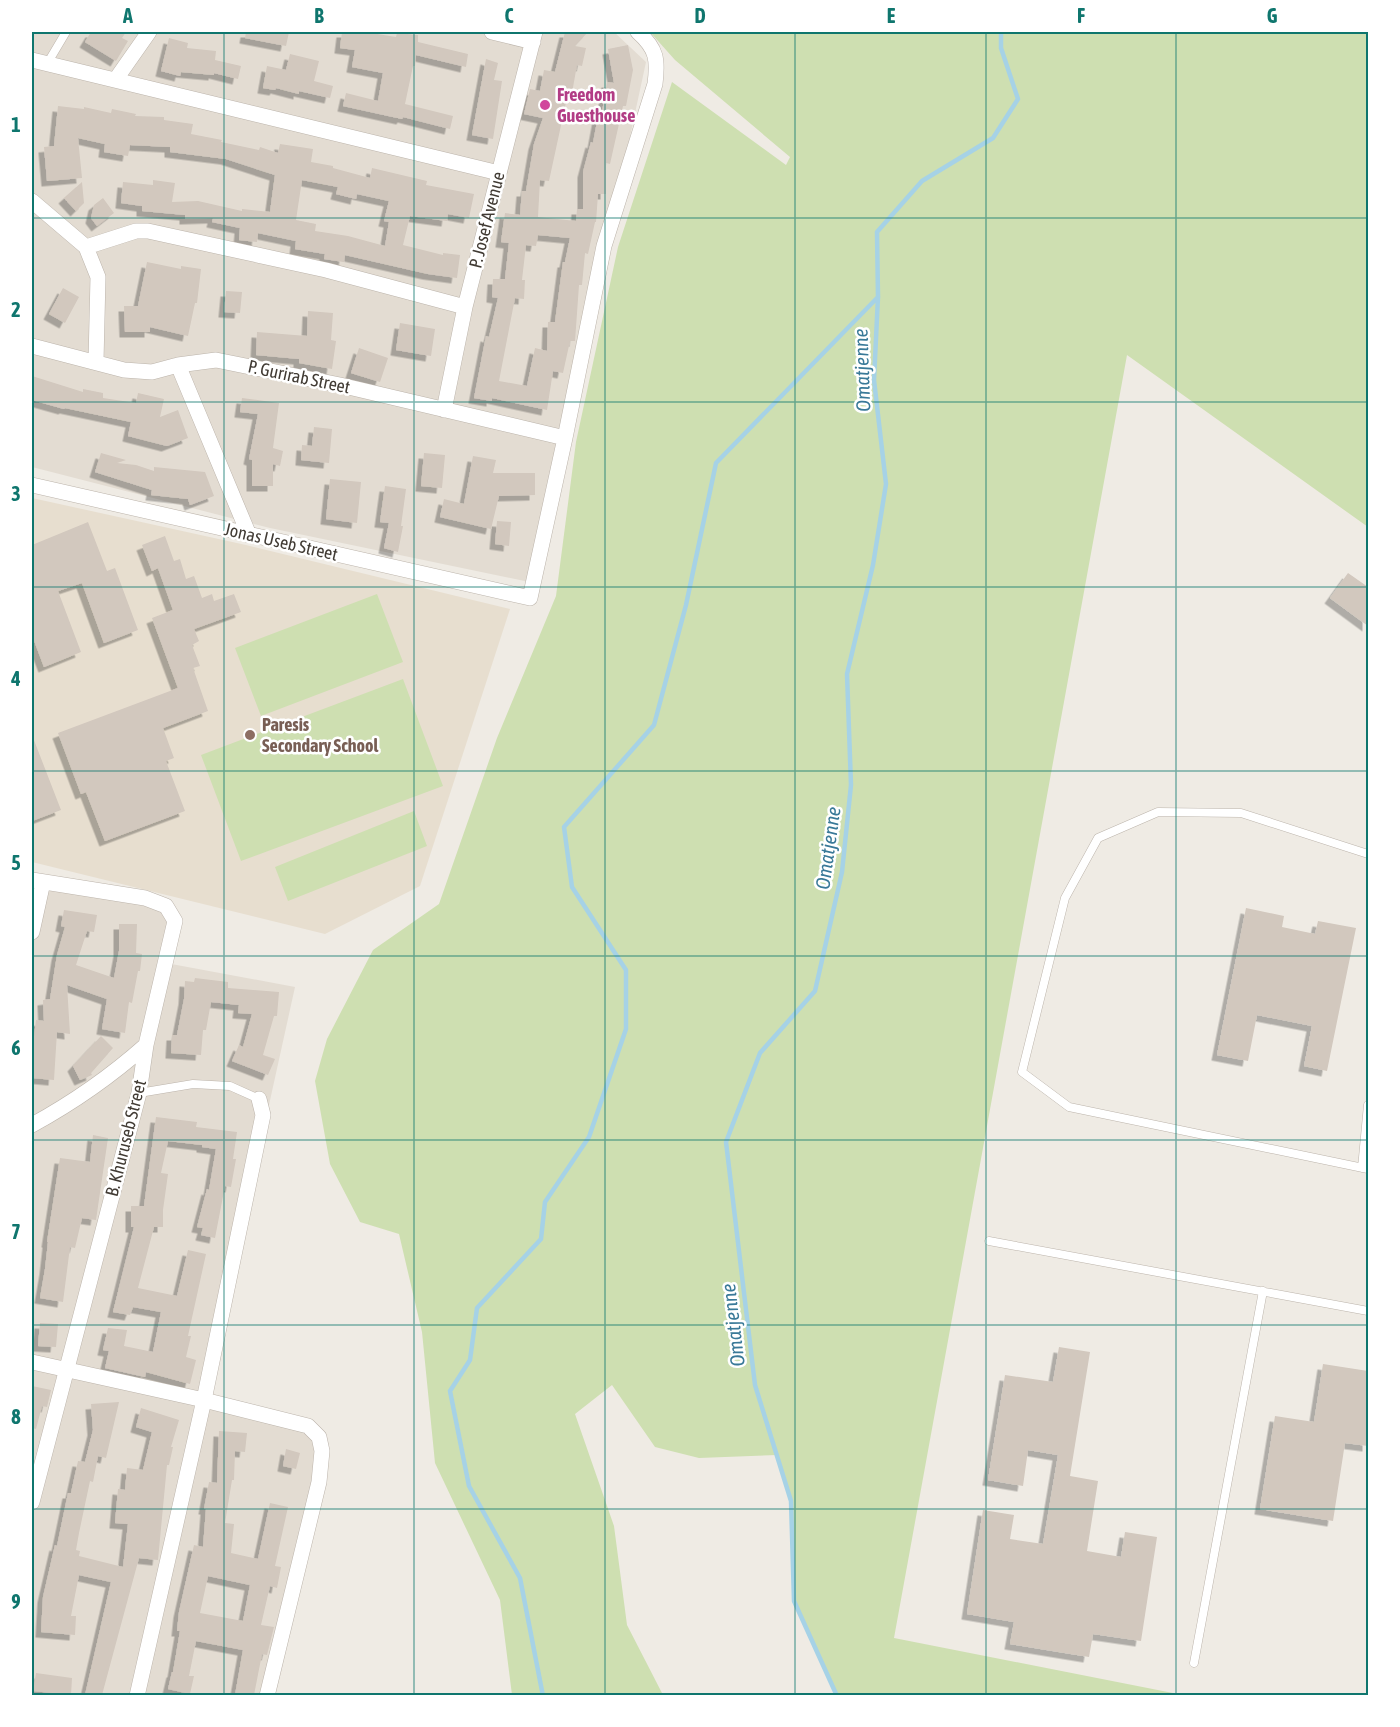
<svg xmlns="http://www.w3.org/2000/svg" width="1400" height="1727" font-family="'Asap Condensed',sans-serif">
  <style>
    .residential { fill: #e3dcd2 }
    .education { fill: #e7decf }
    .green { fill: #cedfb1 }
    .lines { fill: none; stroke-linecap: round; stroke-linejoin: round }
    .stream { stroke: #a6d2e6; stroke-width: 4.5 }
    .building { fill: #d2c8be; fill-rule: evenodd; filter: url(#shadow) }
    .service-casing { stroke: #bcb4ab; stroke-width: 9 }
    .minor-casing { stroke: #bcb4ab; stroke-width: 16 }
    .service { stroke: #fff; stroke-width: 8 }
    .minor { stroke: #fff; stroke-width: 15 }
    .grid { fill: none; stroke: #0f766e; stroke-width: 1.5; stroke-opacity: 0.55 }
    .hotel-dot { fill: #d1479c; stroke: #fff; stroke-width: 2 }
    .education-dot { fill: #8d6e63; stroke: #fff; stroke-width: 2 }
    .labels { text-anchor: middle; stroke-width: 5; stroke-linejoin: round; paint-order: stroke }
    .hotel-label { font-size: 18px; font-weight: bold; fill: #b23c85; stroke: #fff; text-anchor: start }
    .street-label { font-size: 18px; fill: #413b34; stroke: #fff }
    .education-label { font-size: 18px; font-weight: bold; fill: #785e54; stroke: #fff; text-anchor: start }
    .water-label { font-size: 20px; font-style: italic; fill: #397998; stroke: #fff }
    .neatline { fill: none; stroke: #0f766e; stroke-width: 2 }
    .grid-label { font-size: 20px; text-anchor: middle; font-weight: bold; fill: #0f766e }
  </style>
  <defs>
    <filter id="shadow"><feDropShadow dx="-5.5" dy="5.5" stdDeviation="0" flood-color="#0004"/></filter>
  </defs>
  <rect width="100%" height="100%" fill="#efebe4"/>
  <path class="residential" d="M32,32h582l32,30 -112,521 -264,-55 -238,-61z
    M32,880l113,18 30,23 -9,42 129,24 -91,413 104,26 14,25 -54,244h-236z"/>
  <path class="education" d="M32,498l214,47 264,64 -90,277 -95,48 -293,-72z"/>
  <path class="green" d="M650,32h718v495l-241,-172 -233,1283 289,57h-346l-43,-94 -3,-100 -14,-46 -78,3 -44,-11 -43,-62 -37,29 39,112 13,99 36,70h-151l-12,-95 -65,-137 -13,-131 -23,-98 -39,-12 -30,-58 -15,-83 12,-42 46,-89 66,-46 58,-166 59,-142 20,-154 42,-195 54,-165 114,83 4,-8 -115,-97z
    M377,594l26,68 -142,54 -26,-68z
    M403,679l40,107 -202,75 -40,-106z
    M414,811l13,35 -139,55 -13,-34z"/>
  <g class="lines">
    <path class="stream" d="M543,1696l-23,-118 -51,-92 -19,-95 20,-31 7,-52 64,-69 4,-37 44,-65 37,-108v-59l-54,-83 -8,-60 90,-102 32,-120 30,-142 162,-166
      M837,1696l-43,-95 -3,-100 -36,-116 -29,-243 34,-89 55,-62 27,-119 9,-87 -4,-111 26,-109 13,-81 -12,-104 4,-83 -1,-65 45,-51 71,-43 25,-39 -17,-51v-16"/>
  </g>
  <path class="building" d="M91,32h35l-4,6 6,3 -12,20 -31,-19z
    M246,32h43l-3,14 -41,-8z
    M342,32h23l31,5 1,-4 21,2v7l50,12 -2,13 -50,-12 -1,11h-2l-8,38 48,12 -3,13 -47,-12 -1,2 -59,-13 3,-13 32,8 5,-28 -31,-6 3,-17 -15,-2z
    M565,32h23l-13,14 11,2 -4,18 -5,-1 -5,28h-4l-19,88 -9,-1 -2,37 38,4 1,-12h6v-37l8,-30 2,1 6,-32 3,1 5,-30 7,1 -6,-34 20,-4 5,25 -7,36h-3l-13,58 -4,-1v31h-8l-2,28h-1l-7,32 -3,-1 -3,32h-3l-4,56h-5l-7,32 -10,-2 -6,39 -55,-12v3l-18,-3 12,-62 3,1 9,-39 -6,-1 1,-18h12l4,-36 -8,-1 4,-29 15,2 2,-24h4l8,-47 9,-26 -19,-4 6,-25 10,2 4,-21 11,2zM538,235l32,3 -5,24h-2l-8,60h-7l-1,29 -12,-3 -8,38 -28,-5 16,-83 9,1 1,-19h-3l4,-35 10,1z
    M169,38l19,5 -1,5 29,3 -1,9 26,6 -3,13 -24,-6v2l-33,-3 -1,4 -19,-5z
    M290,54l29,7 -5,20 19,5 -3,12 -31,-7v3l-23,-6 -1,2 -12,-2 4,-22 19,4z
    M486,59l12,4 -4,17 8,1 -9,58 -21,-4z
    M58,106l26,3v-2l27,6 1,-4 24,5 -1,2 29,1v3l29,4 -2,10 31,6 -1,2 38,8 1,-3 18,6 2,-9 33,5 -2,13 22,4v2l37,10 2,-10 55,13 -1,4 48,9 -5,24 -21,-4 -1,7 -37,-5 -7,29 40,10v-2l17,2 -3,23 -29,-4 -83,-19 -1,7 -20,-3 1,-5 -30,-5 1,-8 -38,-8 -1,9 -18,-2 1,-12 -28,-6 1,-4 -28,1v-4l-43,-4v-5l-21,-3 2,-21 30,3v-5l22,3 -3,19 26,-1 44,10v-2l28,3 5,-37 -49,-16 -56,-7v-5l-40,-2 -2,11 -24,-4 1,-8 -27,-6 4,40 -35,3 -3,-34 10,-1zM302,180l36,7 -2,7 20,5 1,-5 32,7 -5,20 5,1 -4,24 -37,-10 -33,-5 1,-7 -20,-4z
    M82,182l2,21 -8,8 -12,-13z
    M103,198l11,15 -17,13 -6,-8 3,-13z
    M147,262l34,7v-3l20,3 -4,34h-2l-7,33 -38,-9v5h-25l-1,-26h14z
    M63,288l16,9 -14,26 -16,-9z
    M226,291l16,1 -2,21 -16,-1z
    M308,311l25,2 -2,27 5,1 -4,28 -33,-6v-4l-43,-4 1,-23 50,4z
    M400,323l35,6 -4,27 -35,-6z
    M359,348l29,10 -8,24 -29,-9z
    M32,376l51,16v-3l20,4v5l33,5 2,-10 26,6 -4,18 18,-7 10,28 -21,8 -39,-10 3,-14 -66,-14 -1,1 -32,-9z
    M242,398l37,5 -6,45 10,3 -3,15 -7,-2v22h-21v-26l-3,-1 9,-45 -18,-2z
    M314,427l18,2 -3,34 -28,-3 1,-15 10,1z
    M101,453l25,7 -9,3 19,2 18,6v-4l51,5 9,24 -24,9 -2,-6 -37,-4 1,-5 -57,-18z
    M424,453l21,2 -3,33 -21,-2z
    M473,456l23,4 -3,13h42v22l-36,1 -8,33 -51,-12 4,-18 20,5z
    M330,479l31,3 -4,41 -31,-4z
    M385,486l21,3 -5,37h2l-5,26 -14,-4 5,-25 -9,-1z
    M497,521l14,1 -2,24 -14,-2z
    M88,522l19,49 8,-3 23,62 -34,13 -22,-60 -24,8 23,61 -37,15 -12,-32v-90z
    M165,536l9,25 6,-2 6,20 8,-3 8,22 10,-4 2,7 20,-7 7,18 -47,17 5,12 -7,4 8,21 -7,2 15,43 -45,17 11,30 -8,3 19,50 -80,30 -19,-49 -5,2 -23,-61 120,-45 -26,-70 21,-8 -15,-42 -6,3 -10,-26z
    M1348,573l20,14v39l-38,-28z
    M32,735l29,75 -29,11z
    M1246,908l38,8 -2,11 33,7 3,-13 38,7 -29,143 -23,-5 8,-40 -55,-11 -9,46 -31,-6z
    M64,910l33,5 -3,17 -7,-1 -11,34 38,13 5,-27v-27h18l-1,29 6,1 -2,17h-2l-6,32 -3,-1 -4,31 -23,-4 5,-30 -40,-14 3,49 -13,-2 -3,48 -22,-2v-25l4,-33 8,1 -1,-21 7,-1 7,-44 8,-28 -4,-1z
    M195,978l33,4v6l51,4 -2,24h-3l-11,39 12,4 -7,16 -36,-14 7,-16 4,2 9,-33 -14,-1 1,-8 -28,-3 -5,28h-3l-2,25 -30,-2 1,-18h5l7,-36 1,-18 9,1z
    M101,1036l12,12 -22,25 1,2 -12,5 -7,-14z
    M156,1117l41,5 -1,5 41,5 -4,27h3l-5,28 -6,-1 -10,52 -14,-3 2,-7 -6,-1 10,-38 2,1 7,-41 -14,-2v-2l-34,-4 -7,32 7,1 -5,36v17h-9l-16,61 39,8 11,-46 18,4 -18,82h3l-5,21 10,3 -6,24 -44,-12 -1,5 -40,-9 4,-17 -6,-1 5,-22 19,2 -3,16 29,6 8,-40 -28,-5 -3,8 -17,-3 21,-85h-3v-21h13z
    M93,1135l15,3 -12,82 -14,-2 -7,30 -5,-1 -7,55 -23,-4 5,-29 3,-27h-1l13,-84 30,4z
    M40,1323l18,1 -2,23 -18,-1z
    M1059,1347l31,5 -20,124 28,5 -11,70 34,6 4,-25 32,5 -16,104 -48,-7 -4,23 -79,-13 4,-22 -47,-8 16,-104 31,5 -4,24 33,5 15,-89 -30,-5 -5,36 -35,-6 17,-105 48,7z
    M1323,1364l45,7v75l-23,-3 -12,78 -73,-12 15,-93 39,6z
    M32,1386l19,4 -4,17 -5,-1 -6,23 -4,-1z
    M119,1402l-13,56 -8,-2 -5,26 -3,-1 -11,52 -3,17 4,1 -1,5 44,11 5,-43 -13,-1 3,-34 7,1 2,-22 16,2 9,-38 -16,-5 5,-19 38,12 -8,27h2l-4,18h-2l-9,95 -19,-2 -37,137h-17l26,-113 -32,-7 -8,41h5l-1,19 -34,-3 2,-35 12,-52 2,1 11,-53h3l7,-32 7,1 8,-32 -2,-26z
    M219,1431l28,2 -2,19 -10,-1 -1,29h-2l-7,43 9,1 -3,29 27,6 12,-56 18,4 -13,59 6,1 -4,21 -7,-2 -9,39 13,2 -7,28 -5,-1 -8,41h-19l8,-45 -47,-9 -7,35h5l-4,18 -22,-5 4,-17h1l7,-41h-3l2,-19 15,-67 9,2 3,-38h-2l5,-27 8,1zM208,1576l42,9 -7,36 -43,-8z
    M286,1449l14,4 -4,16 -13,-3z
    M36,1673l36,5 -1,17 -38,-4z"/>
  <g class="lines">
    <defs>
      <path id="service" d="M47,64l19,-32
        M1368,854l-127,-41 -83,-1 -60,26 -33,60 -43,174 47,35 299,62
        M139,1093l54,-9 37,2 29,13
        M1362,1168l6,-63
        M989,1241l379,70
        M1194,1663l69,-372"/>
      <path id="minor" d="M492,32l41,10
        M32,60l467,113
        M116,79l33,-47
        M32,201l54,46 12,30 -2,84
        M86,247l50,-16h12l178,39 139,37
        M32,346l92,24 28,2 26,-7 38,-5 124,25 225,53
        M178,365l71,170
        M444,410l21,-103 70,-275
        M32,485l498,113 35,-160 39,-192 51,-162c3,-24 2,-35 -17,-52
        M32,880l113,18 21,8 9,15 -29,124 -7,48 -107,409
        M32,932l11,-50
        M32,1125c42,-23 78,-48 114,-80
        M32,1362l172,38 104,26 11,11 3,14 -3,31 -52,214
        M137,1696l67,-296 59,-285 -4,-16"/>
    </defs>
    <use href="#service" class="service-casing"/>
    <use href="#minor" class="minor-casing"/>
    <use href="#service" class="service"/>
    <use href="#minor" class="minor"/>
  </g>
  <path class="grid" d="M224,32v1664M414,32v1664M605,32v1664M795,32v1664M986,32v1664M1176,32v1664M32,218h1336M32,402h1336M32,587h1336M32,771h1336M32,956h1336M32,1140h1336M32,1325h1336M32,1509h1336"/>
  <circle class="hotel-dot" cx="545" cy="105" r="6"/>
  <circle class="education-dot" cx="250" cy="735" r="6"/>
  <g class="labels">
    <g class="hotel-label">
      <text x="557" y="101">Freedom<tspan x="557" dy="21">Guesthouse</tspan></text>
    </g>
    <g class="street-label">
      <text transform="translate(487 220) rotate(-76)" y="6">P. Josef Avenue</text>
      <text transform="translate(299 377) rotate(12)" y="6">P. Gurirab Street</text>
      <text transform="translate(281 542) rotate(13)" y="6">Jonas Useb Street</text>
      <text transform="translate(126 1138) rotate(-76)" y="6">B. Khuruseb Street</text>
    </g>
    <g class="education-label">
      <text x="262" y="731">Paresis<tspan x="262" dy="21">Secondary School</tspan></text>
    </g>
    <g class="water-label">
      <text transform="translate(862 370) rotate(-92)" y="7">Omatjenne</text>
      <text transform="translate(828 848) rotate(-82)" y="7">Omatjenne</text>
      <text transform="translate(733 1325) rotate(-97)" y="7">Omatjenne</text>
    </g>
  </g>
  <rect width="1400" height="1727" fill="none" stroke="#ffffff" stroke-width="66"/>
  <rect x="33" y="33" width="1334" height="1661" class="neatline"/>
  <g class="grid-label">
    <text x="128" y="23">A</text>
    <text x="319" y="23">B</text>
    <text x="509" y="23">C</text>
    <text x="700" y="23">D</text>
    <text x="891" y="23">E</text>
    <text x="1081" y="23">F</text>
    <text x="1272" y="23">G</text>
    <text x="16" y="132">1</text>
    <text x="16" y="317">2</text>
    <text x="16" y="501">3</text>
    <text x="16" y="686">4</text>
    <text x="16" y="870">5</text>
    <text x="16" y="1055">6</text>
    <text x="16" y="1239">7</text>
    <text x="16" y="1424">8</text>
    <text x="16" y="1609">9</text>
  </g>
</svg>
